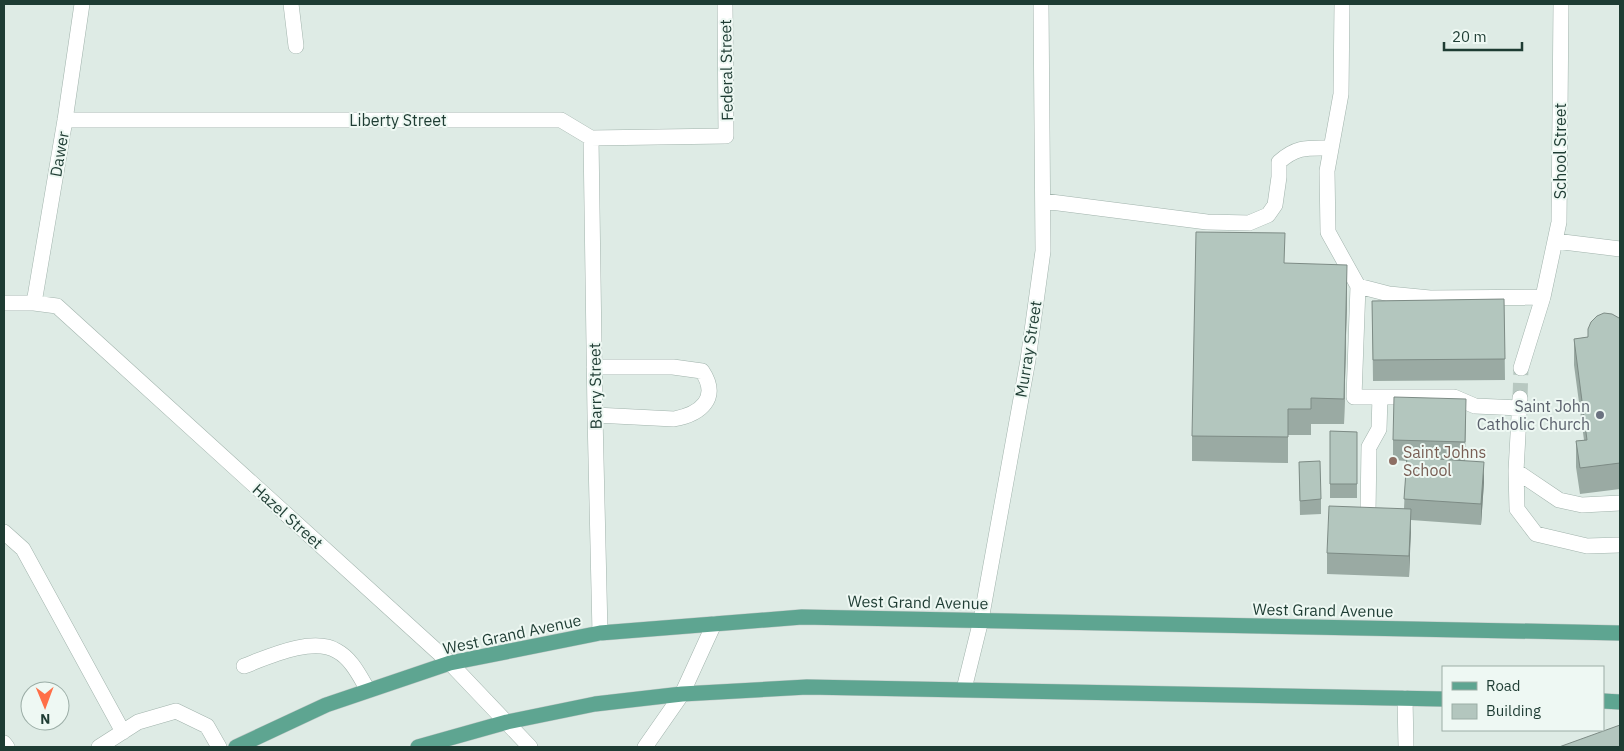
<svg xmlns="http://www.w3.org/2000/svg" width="1624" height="751" font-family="'IBM Plex Sans',sans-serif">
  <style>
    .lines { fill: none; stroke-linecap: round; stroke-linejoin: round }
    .minor-tunnel { stroke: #b8c8c1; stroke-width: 15; stroke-dasharray: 15 8; stroke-linecap: butt }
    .minor-casing { stroke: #a1b3ac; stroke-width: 16 }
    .major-casing { stroke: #c0c8c6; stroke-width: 16 }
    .minor { stroke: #fff; stroke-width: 15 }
    .major { stroke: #5ea591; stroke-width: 15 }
    .wall { fill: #9aaaa3 }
    .shaded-wall { fill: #7d8b85 }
    .building { fill: #b3c6be; stroke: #7d8b85 }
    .worship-dot { fill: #6b7280; stroke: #eef8f3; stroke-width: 2 }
    .education-dot { fill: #8d6e63; stroke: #eef8f3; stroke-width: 2 }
    .labels { text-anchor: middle; stroke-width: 4; stroke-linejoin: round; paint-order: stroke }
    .street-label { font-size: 16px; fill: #1e3c33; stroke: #eef8f3 }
    .worship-label { font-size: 16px; fill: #5b616d; stroke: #eef8f3; text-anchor: end }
    .education-label { font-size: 16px; fill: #785e54; stroke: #eef8f3; text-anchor: start }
  </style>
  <rect width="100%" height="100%" fill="#deebe5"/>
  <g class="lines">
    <path class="minor-tunnel" d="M1520,398l1,-30"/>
    <defs>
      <path id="minor" d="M291,4l5,42
        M1342,4l-1,90 -14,77 1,61 30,54
        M65,120h496l30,18 135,-2 -1,-132
        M591,138l4,277 5,218
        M1043,201l164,21 42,1 19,-8 7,-10 4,-28v-15c18,-16 29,-14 52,-14
        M1555,241l65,8
        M4,303h30l23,3 393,357 80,84
        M34,303l31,-183 17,-116
        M594,367h79l29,4c18,27 -1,43 -28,48l-79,-4
        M1521,368l22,-71 16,-75 2,-218
        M1520,398l-4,73 1,38 19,25 51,12 33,-1
        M1520,408l-45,-2 -21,-9h-100l4,-111 31,8 41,4 113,-1
        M1516,471l43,29 23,5 38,-2
        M1368,513l1,-66 10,-18 1,-32
        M4,532l19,17 100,183
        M244,666c24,-9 69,-30 93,-15 15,8 23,26 31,39
        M964,689l17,-69 47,-260 15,-109 -2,-247
        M1405,698l1,49
        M4,743l3,4
        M99,747l39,-25 38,-11 31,15 12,21
        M645,747l37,-53 32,-70"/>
      <path id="major" d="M1603,701l17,1
        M236,747l90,-42 124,-42 150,-30 202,-16 818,16
        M418,747l89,-25 88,-18 87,-10 125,-7 636,12"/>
    </defs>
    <use href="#minor" class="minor-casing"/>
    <use href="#major" class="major-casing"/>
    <use href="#minor" class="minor"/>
    <use href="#major" class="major"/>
  </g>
  <path class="wall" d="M1285,263l62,28 -3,133h-33v11h-23v28l-96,-2v-25z
    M1504,299l1,81 -132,1 -1,-80z
    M1620,319v170l-40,5 -4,-27v-26l8,-1 -10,-75v-26l14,-2v-8z
    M1466,419l-1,42 19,21 -3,43 -70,-5 -2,57 -82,-3v-21l77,-44 2,-48 -13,-1v-20z
    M1330,431l27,1v66h-27z
    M1299,462l22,37v15l-21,1z"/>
  <path class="shaded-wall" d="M1347,265v26l-3,133v-25z
    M1484,462v20l-3,43v-21z
    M1411,509v21l-2,47v-21z"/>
  <path class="building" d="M1196,232l89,1 -1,30 63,2 -3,134 -33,-1v11h-23v28l-96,-1z
    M1504,299l1,60 -132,1 -1,-59z
    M1604,313l8,1 7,4 1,1v144l-40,5 -4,-27 11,-1 -13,-101 14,-2v-8l3,-7 6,-6z
    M1394,397l72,2 -1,43 -72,-2z
    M1330,431l27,1v52h-27z
    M1407,457l77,5 -3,42 -77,-5z
    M1320,461l1,38 -21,2 -1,-39z
    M1329,506l82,3 -2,47 -82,-3z
    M1620,725v22h-61z"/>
  <circle class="worship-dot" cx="1600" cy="415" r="5"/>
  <circle class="education-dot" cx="1393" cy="461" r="5"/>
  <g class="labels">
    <g class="street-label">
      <text transform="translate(726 70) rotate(-91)" y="6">Federal Street</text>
      <text x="398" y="126">Liberty Street</text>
      <text transform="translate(1560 151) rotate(-90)" y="6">School Street</text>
      <text transform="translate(59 154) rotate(-80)" y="6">Dawer</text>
      <text transform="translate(1028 349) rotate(-81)" y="6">Murray Street</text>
      <text transform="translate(595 386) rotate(-91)" y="6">Barry Street</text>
      <text transform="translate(288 516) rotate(42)" y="6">Hazel Street</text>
      <text transform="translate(918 602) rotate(1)" y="6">West Grand Avenue</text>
      <text transform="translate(1323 610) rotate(1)" y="6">West Grand Avenue</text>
      <text transform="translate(512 634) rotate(-12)" y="6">West Grand Avenue</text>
    </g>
    <g class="worship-label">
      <text x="1590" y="412">Saint John<tspan x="1590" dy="18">Catholic Church</tspan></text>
    </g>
    <g class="education-label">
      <text x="1403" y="458">Saint Johns<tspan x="1403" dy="18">School</tspan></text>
    </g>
  </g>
  <rect width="1624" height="751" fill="none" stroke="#1e3c33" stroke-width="10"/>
  <rect x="1442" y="666" width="162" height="65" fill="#eef8f3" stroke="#9bada6"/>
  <rect x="1452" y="682" width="25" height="8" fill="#5ea591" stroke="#9bada6"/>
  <text x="1486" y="691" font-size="15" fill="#1e3c33">Road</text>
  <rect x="1452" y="704" width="25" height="15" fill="#b3c6be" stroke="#9bada6"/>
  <text x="1486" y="716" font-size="15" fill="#1e3c33">Building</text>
  <g transform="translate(45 706) rotate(179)"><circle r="24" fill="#eef8f3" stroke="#9bada6"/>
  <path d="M0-4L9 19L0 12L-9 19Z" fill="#ff6f48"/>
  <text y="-8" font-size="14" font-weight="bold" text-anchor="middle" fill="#1e3c33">N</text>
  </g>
  <path d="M1444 42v8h78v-8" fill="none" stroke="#1e3c33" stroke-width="2.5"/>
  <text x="1452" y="42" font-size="15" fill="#1e3c33" stroke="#eef8f3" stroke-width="4" paint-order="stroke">20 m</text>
</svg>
